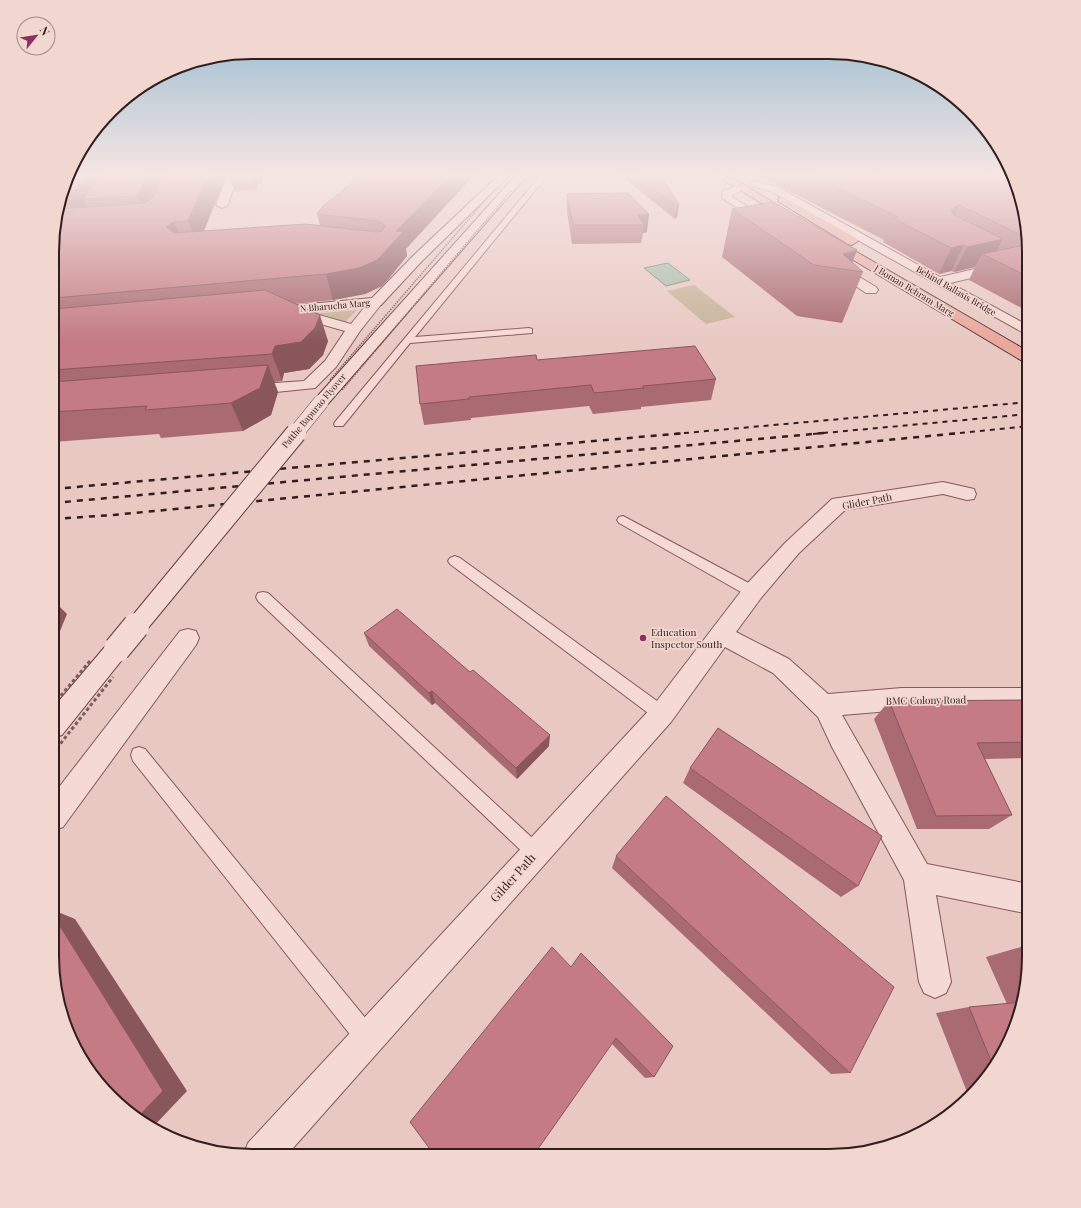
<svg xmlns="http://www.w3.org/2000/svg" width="1081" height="1208" font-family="'Playfair Display',serif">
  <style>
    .green { fill: #c6b297 }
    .water { fill: #a4bca8; stroke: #6c8972 }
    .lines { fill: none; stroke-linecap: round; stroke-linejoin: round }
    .lane-casing { stroke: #815b5b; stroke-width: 2 }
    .street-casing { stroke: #815b5b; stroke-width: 2 }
    .secondary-casing { stroke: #633e3f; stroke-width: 2 }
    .primary-casing { stroke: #4f2f31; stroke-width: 2 }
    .lane { fill: #f5d9d4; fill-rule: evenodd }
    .street { fill: #f5d9d4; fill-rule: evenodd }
    .secondary { fill: #f5d9d4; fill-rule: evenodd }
    .primary { fill: #eaa89c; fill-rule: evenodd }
    .rail-far1 { stroke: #321e1f; stroke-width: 2; stroke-dasharray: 5 5; stroke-linecap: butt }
    .rail { stroke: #321e1f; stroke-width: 2.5; stroke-dasharray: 6 6; stroke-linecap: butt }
    .secondary-bridge-far2-casing { stroke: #633e3f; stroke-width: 16; stroke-linecap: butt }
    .secondary-bridge-far1-casing { stroke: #633e3f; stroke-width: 22; stroke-linecap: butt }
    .secondary-bridge-casing { stroke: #633e3f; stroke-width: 28; stroke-linecap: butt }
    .path-bridge-far1 { stroke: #815b5b; stroke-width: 1.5; stroke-dasharray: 1.5 1; stroke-linecap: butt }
    .path-bridge { stroke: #815b5b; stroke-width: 3; stroke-dasharray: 3.5 2.5; stroke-linecap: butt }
    .secondary-bridge-far2 { stroke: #f5d9d4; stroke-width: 15 }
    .secondary-bridge-far1 { stroke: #f5d9d4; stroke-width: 20 }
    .secondary-bridge { stroke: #f5d9d4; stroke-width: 26 }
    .wall { fill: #a96a71 }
    .shaded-wall { fill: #89565c }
    .building { fill: #c47b83; stroke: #89565c }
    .poi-dot { fill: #8b3061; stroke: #f2d6d0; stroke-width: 1.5 }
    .labels { text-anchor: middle; stroke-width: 3.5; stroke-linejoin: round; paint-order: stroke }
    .far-street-label { font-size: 9px; fill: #321e1f; stroke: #f2d6d0 }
    .street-label { font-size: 10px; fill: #321e1f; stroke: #f2d6d0 }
    .poi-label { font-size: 10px; fill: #321e1f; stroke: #f2d6d0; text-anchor: start }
    .near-street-label { font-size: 12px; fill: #321e1f; stroke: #f2d6d0 }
    .rim { fill: none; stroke: #321e1f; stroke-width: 2 }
  </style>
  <rect width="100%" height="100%" fill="#e9c8c2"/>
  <path class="green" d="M694,285l41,32 -29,7 -39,-33z
    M357,310l-17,17 -29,-13z"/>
  <path class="water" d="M668,263l22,17 -24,6 -22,-18z"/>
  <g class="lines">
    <defs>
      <path id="lane" d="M536,173h6l4,4 -131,160 114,-9 3,1v4l-122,10 -67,83h-8l-1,-2 1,-2 204,-245z
        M623,516l135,72 2,4 -2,4 -5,1 -5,-1 -129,-73 -2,-3 2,-3z
        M455,556l5,2 208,151 2,5 -2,5 -6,2 -6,-2 -206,-155 -2,-3 2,-3z
        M263,592l5,1 274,254 3,6 -3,6 -6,3 -6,-3 -272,-258 -2,-4 2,-4z
        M139,747l6,2 231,282 3,8 -3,8 -8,3 -8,-3 -227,-286 -2,-6 2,-6z"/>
      <path id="street" d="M228,173h10l-10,32 -6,3 -6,-3z
        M755,181l23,6 162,90 61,-14 4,1 2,3 -2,3 -55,13 79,43v10l-259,-145 -19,-5 -1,-2z
        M743,184l5,3 -16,8v2l39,24 2,2 -2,2h-8l-41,-27 1,-7z
        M833,261l43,26 2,3 -2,3h-10l-37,-25 -2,-3 2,-3z
        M376,298l5,1 2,3 -23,29 -24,36 -21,21 -69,7 -6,-2 -2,-3 2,-3 6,-2 58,-4 21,-20 20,-30 -56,-16 -2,-3 2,-3 5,-1 57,16 20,-25z
        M943,482l31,7 2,5 -2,5 -7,1 -24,-6 -98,16 -46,43 -38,45 -25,34 53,27 39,35 74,-6h127v22h-127l-60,5 85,149 102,20v30l-93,-19 15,87 -5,11 -11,5 -11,-5 -5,-11 -15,-102 -72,-133 -14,-30 -45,-44 -48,-26 -54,75 -385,434h-43l5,-13 405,-437 92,-120 40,-43 47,-44z
        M188,629l8,2 3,7 -3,7 -133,182 -10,4v-36l127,-164z"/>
      <path id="secondary" d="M501,173h11l-90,88 -41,44 -103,10 -5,-1 -2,-3 2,-3 5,-1 94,-9 42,-43z
        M522,173h13l-11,6 -197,226 -6,2 -6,-2 -2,-3 2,-3 201,-224z
        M117,639l8,3 4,7 -4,7 -63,79 -9,3v-30l56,-66z"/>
      <path id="primary" d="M712,173h12l75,45 -2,2h-8z
        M783,197l73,41 2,3 -6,4 -4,-1 -69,-42 -1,-2 1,-2z
        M829,236l200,116v11l-5,-1 -199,-119 -2,-3 2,-3z"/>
    </defs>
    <use href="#lane" class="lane-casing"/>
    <use href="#street" class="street-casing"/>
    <use href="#secondary" class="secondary-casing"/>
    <use href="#primary" class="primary-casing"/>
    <use href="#lane" class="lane"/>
    <use href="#street" class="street"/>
    <use href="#secondary" class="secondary"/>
    <use href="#primary" class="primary"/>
    <path class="rail-far1" d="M674,434l355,-32
      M813,434l216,-20
      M950,434l79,-8"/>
    <path class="rail" d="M53,489l632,-56
      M53,503l771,-70
      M53,519l60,-4 847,-82"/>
    <defs>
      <path id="secondary-bridge-far2" d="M295,434l26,-32"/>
      <path id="secondary-bridge-far1" d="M136,627l160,-194"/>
      <path id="secondary-bridge" d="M117,649l19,-23"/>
    </defs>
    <use href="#secondary-bridge-far2" class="secondary-bridge-far2-casing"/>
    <use href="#secondary-bridge-far1" class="secondary-bridge-far1-casing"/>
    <use href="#secondary-bridge" class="secondary-bridge-casing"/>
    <path class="path-bridge-far1" d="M330,380l164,-190
      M342,390l169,-199"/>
    <path class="path-bridge" d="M53,705l37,-44
      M53,753l60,-76"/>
    <use href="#secondary-bridge-far2" class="secondary-bridge-far2"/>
    <use href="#secondary-bridge-far1" class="secondary-bridge-far1"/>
    <use href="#secondary-bridge" class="secondary-bridge"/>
  </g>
  <path class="wall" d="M72,173h155l-23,58 116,-6 -3,-11 47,-41 42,76 1,7 -25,30 -17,8 -32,6 -38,4 33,37 -5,14 -14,14 -25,4 -2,8 -8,1 4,10 -7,23 -28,16 -82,7 -2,-4 -106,8 1,-217z
    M228,173h37l-4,11h-3l-3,6 -21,1z
    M618,173h42l19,32 -2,12 -2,2z
    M759,173h113l2,3 109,-3 46,66v72h-2l-58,-31 6,-13 -21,5 -3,-1 -12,3 -56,-32 1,-2 -126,-65z
    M628,193l19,39 -4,1 -2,10 -69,1 -5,-32v-18z
    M732,209l125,41 -5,13 11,9 -21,51 -45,-7 -75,-59z
    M537,360l179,19 -5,21 -70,7v2l-48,5 -4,-8 -118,12v2l-47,5 -4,-21z
    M1029,532v7l-4,-3z
    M364,633l185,113 -32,33 -82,-76 -3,2 -63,-59z
    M1029,700v58l-44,1 27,56 -23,14h-72l-43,-110 15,-18z
    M690,768l168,118 -17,11 -158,-114z
    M616,856l234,217 -19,1 -219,-206z
    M1029,946v23l-7,39 -20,48 -23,32 -10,9 -33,-84 33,-6 38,-3 -21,-47 35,-10z
    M571,967l83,110 -9,1 -33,-34z"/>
  <path class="shaded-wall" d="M88,173h28l-33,26 6,11 -10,14 -12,-24z
    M150,173h21l-24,47 -10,-24z
    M209,173h18l-29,73 -10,-25z
    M250,173h4l4,11 -3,6z
    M257,173h8l-4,11z
    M453,173h23l-70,76 1,7 -21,26 -4,4 -17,8 -32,6 -7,-26 70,-43z
    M679,205l-2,12 -2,2 2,-12z
    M959,205l-11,25 3,-20z
    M649,214l-2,18 -4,1 1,-8 -6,-10z
    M174,222l10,24 -18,-19z
    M1003,239l-11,20 -10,-5 -7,13 -21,5 13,-25z
    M964,245l-13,26 -12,3 12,-26z
    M857,250l-8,20 -6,-16z
    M320,315l8,26 -5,14 -14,14 -25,4 -2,8 -10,-27 3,-8z
    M268,365l10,27 -7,23 -28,16 -12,-28z
    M53,600l14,14 -14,34z
    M432,691l3,12 -3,2 -3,-12z
    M550,735l-1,11 -32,33 -1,-11z
    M53,910l22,9 112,172 -36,38 -14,-11 -84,-203z"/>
  <path class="building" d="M72,173h16l-21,27h-5z
    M103,173h47l-13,23 -54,3z
    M165,173h44l-21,48 -14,1 -8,5 8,6 132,-9 71,8 5,-1 3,-5 -7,-5 -61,-7 5,-7 42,-34h89l-57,58 7,1 -22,24 -4,4 -18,8 -33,6 -272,24v-73l5,-16 86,-6 8,-6z
    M634,173h26l19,32 -2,2z
    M807,173h65l2,3 17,-3h92l28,11 5,-1 2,5 11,51v38l-47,-23 42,-9 3,-4 -2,-4 -66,-32 -8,5 3,5 49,24 -36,8 -3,-2 -13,3 -58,-30 5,-1z
    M628,193l21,21 -11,1 6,10h-71l-6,-31z
    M773,202l84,48 -14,4 20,18 -49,-7 -82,-56z
    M265,290l55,25 -5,13 -14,14 -26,4 -3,8 -219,16 1,-61z
    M695,346l21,33 -73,7 1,2 -50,5 -3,-8 -122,12v2l-49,5 -4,-38 120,-11 1,5z
    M268,365l-8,23 -29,15 -86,7 2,-4 -94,6v-30z
    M397,609l73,63 3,-2 77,65 -34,33 -84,-77 -3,2 -65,-60z
    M1029,700v42l-52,1 35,72 -76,1 -47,-115z
    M718,728l164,108 -24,50 -168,-118z
    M666,796l228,191 -44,86 -234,-217z
    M53,915l110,176 -26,27 -26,-20 -25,-31 -23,-47 -11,-51z
    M1029,946v17l-8,-16z
    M552,947l19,20 10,-14 92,93 -19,31 -38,-39 -83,118h-98l-25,-34z
    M1023,1002l-1,6 -20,48 -8,12 -25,-61z"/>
  <linearGradient id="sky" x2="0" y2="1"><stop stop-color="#8db7ce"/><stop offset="0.51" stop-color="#f5e6e4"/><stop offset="1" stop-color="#f5e6e4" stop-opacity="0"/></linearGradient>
  <rect width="1081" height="342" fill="url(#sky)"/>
  <circle class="poi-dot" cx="643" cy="638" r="4"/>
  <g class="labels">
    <g class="far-street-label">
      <text transform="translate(914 291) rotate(31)" y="3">J Boman Behram Marg</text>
      <text transform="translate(956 291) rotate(30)" y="3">Behind Ballasis Bridge</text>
      <text transform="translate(335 306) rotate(-5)" y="3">N Bharucha Marg</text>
      <text transform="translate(314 411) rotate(-50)" y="3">Patthe Bapurao Flyover</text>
    </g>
    <g class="street-label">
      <text transform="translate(867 501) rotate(-11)" y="4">Glider Path</text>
      <text transform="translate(926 700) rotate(-1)" y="4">BMC Colony Road</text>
    </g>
    <g class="poi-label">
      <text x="651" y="636">Education<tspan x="651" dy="12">Inspector South</tspan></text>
    </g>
    <g class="near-street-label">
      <text transform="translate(513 878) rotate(-48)" y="4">Gilder Path</text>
    </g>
  </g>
  <path d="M0 0H1081V1208H0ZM252 59H829A193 193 0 0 1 1022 252V956A193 193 0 0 1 829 1149H252A193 193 0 0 1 59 956V252A193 193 0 0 1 252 59Z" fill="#f2d6d0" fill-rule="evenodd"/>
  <path class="rim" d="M252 59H829A193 193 0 0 1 1022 252V956A193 193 0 0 1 829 1149H252A193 193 0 0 1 59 956V252A193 193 0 0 1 252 59Z"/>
  <g transform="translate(36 36) rotate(60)"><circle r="19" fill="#f2d6d0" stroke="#a58c89"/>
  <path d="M0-3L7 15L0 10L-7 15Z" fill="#8b3061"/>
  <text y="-6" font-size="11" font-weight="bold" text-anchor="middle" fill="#321e1f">N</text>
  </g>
</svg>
